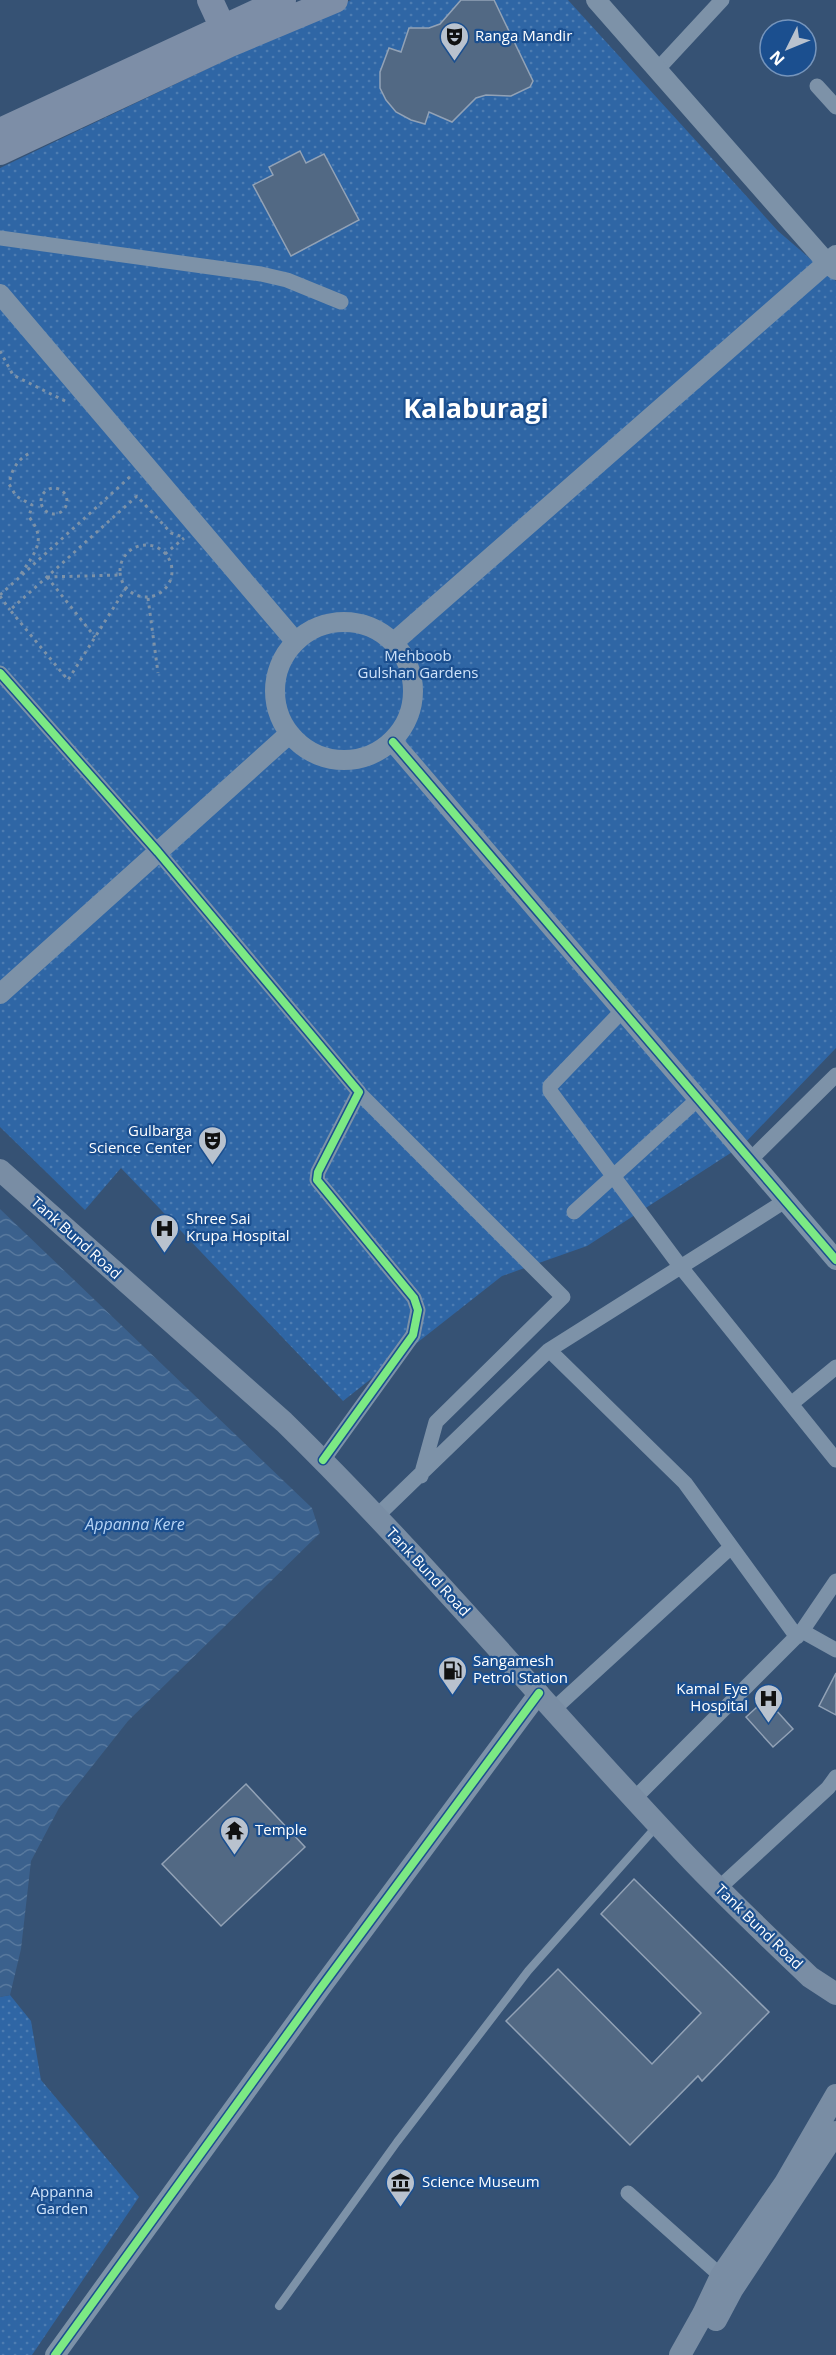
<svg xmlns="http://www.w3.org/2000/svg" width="836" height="2355" font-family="'Open Sans',sans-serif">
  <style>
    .park { fill: url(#park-dots) }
    .water { fill: url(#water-waves) }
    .building { fill: #526984; stroke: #92a2b6; stroke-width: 1.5 }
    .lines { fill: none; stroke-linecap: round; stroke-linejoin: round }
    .path { stroke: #7d92a8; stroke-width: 3; stroke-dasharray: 3 4.5; stroke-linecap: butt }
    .service { stroke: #7d92a8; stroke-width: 8 }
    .minor { stroke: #7d92a8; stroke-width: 15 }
    .tertiary { stroke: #7d92a8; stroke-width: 20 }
    .secondary { stroke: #798da4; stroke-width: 22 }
    .primary { stroke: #7d8ea7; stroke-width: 26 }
    .cycleway-casing { stroke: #1b4f8f; stroke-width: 11 }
    .cycleway { stroke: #7ce984; stroke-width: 8 }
    .labels { text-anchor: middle; stroke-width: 4.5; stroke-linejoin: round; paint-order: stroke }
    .poi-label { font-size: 15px; fill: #fff; stroke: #1b4f8f; text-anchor: start }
    .park-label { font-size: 15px; fill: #cfe3fa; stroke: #1b4f8f }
    .street-label { font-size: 15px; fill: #fff; stroke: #1b4f8f }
    .water-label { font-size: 16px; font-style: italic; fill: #b5d3f5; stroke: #1b4f8f }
    .town-label { font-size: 27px; font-weight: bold; fill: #fff; stroke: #1b4f8f }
  </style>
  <defs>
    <pattern id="park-dots" width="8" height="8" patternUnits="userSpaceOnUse" patternTransform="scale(1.5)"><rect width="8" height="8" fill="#2f66a5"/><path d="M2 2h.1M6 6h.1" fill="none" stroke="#4e7db2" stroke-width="1.8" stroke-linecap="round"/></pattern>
    <pattern id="water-waves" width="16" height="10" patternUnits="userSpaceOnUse" patternTransform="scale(1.5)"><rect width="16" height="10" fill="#3b618d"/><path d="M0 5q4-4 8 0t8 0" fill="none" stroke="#58799e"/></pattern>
  </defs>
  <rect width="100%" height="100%" fill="#365274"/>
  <path class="park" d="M351,0h217l210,231 58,50v767l-93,97 -156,101 -85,30 -159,125 -222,-233 -36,42 -85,-83v-959z
    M10,1995l21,26 10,59 98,117 -107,158h-32v-358z"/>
  <path class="water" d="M0,1209l312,299 8,25 -192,188 -69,87 -28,53 -10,88 -11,46 -10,2z"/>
  <path class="building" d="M461,0h33l39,81 -3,6 -19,9 -25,-1 -10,3 -24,24 -23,-10 -4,12 -14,-4 -15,-8 -10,-12 -6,-12v-16l9,-24 12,4 8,-24h20l11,-4z
    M300,151l6,12 18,-9 35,66 -68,36 -38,-71 20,-10 -4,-8z
    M836,1673v42l-17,-9z
    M766,1699l27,30 -20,18 -27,-30z
    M246,1784l59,63 -84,79 -59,-62z
    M634,1879l135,133 -67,69 -4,-5 -68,69 -124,-124 52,-52 94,95 49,-51 -100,-99z"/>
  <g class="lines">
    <path class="path" d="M0,351l13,24 54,27
      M41 501a13 13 0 1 1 26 0a13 13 0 1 1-26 0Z
      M120 571a26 26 0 1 1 52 0a26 26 0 1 1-52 0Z
      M165,554l19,-16
      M21,574c13,-21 27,-33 8,-57l3,-12 -16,-9 -7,-12c3,-15 8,-25 23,-32
      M47,577l48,60
      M47,577l73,-2
      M126,588l-58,92 -58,-70 127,-114 34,37 12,4
      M0,595l132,-120
      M0,596l10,14
      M148,598l10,75"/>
    <path class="service" d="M279,2306l118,-164 131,-171 128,-144"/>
    <path class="minor" d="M657,70l65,-70
      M817,86l19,21
      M0,238l261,36 26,6 54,22
      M0,673l158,179 201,240 -41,80 -1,8 97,118 4,12 -5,25 -90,125
      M622,1011l-72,75v5l130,175 156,194
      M359,1093l204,204 -127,125 -15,54
      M750,1160l86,-85
      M574,1212l124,-113
      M549,1350l136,133 112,154
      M791,1404l45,-37
      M377,1516l172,-166 236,-149
      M802,1631l34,19
      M554,1709l177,-162
      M634,1799l168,-168 34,-50
      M719,1888l109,-100 8,-11
      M628,2193l93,83"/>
    <path class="tertiary" d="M596,0l232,264 8,6
      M0,294l295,347
      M275 691a69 69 0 1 1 138 0a69 69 0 1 1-138 0Z
      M393,643l443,-388
      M393,742l443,518
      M0,994l289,-260
      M55,2355l265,-366 219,-296"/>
    <path class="secondary" d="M0,1170l284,252c137,134 259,281 390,420 43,47 90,91 136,135l26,17
      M716,2320l16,-30 104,-158
      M680,2355l23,-41 18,-38 64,-93 51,-88"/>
    <path class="primary" d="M210,0l19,41
      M0,131l283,-131
      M0,152l230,-108 105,-44"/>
    <defs>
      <path id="cycleway" d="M0,673l158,179 201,240 -41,80 -1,8 97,118 4,12 -5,25 -90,125
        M393,742l443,518
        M55,2355l265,-366 219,-296"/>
    </defs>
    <use href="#cycleway" class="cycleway-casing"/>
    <use href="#cycleway" class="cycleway"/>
  </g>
  <defs>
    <symbol id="theatre-pin" viewBox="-11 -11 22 30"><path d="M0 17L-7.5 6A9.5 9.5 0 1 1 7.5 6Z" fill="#b9c2ce" stroke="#1b4f8f"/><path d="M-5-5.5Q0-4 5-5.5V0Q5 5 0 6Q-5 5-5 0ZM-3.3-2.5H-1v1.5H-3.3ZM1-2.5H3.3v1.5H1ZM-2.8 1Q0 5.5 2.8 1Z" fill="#111"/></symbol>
    <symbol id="hospital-pin" viewBox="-11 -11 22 30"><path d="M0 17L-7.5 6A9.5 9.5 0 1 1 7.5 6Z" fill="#b9c2ce" stroke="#1b4f8f"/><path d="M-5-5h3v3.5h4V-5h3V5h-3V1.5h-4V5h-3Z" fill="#111"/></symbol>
    <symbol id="fuel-pin" viewBox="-11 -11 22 30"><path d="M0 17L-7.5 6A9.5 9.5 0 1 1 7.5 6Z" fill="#b9c2ce" stroke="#1b4f8f"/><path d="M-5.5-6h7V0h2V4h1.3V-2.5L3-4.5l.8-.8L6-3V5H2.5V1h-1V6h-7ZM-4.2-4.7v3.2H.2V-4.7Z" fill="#111"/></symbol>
    <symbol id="temple-pin" viewBox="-11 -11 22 30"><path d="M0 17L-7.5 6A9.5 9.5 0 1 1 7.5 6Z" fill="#b9c2ce" stroke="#1b4f8f"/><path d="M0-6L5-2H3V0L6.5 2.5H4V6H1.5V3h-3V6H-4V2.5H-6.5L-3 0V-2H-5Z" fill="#111"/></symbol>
    <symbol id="museum-pin" viewBox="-11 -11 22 30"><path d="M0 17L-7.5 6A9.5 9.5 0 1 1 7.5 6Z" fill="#b9c2ce" stroke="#1b4f8f"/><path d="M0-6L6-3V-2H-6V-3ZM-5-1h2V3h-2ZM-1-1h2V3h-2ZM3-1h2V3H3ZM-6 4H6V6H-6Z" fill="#111"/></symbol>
  </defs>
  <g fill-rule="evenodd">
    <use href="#theatre-pin" x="438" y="20" width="33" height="45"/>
    <use href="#theatre-pin" x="196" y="1124" width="33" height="45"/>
    <use href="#hospital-pin" x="148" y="1212" width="33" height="45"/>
    <use href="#fuel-pin" x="436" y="1654" width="33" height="45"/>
    <use href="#hospital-pin" x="752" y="1682" width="33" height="45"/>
    <use href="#temple-pin" x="218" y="1814" width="33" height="45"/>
    <use href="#museum-pin" x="384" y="2166" width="33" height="45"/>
  </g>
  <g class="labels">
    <g class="poi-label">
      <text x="475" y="41">Ranga Mandir</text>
      <text x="192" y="1136" text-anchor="end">Gulbarga<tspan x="192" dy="17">Science Center</tspan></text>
      <text x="186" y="1224">Shree Sai<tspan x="186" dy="17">Krupa Hospital</tspan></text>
      <text x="473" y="1666">Sangamesh<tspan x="473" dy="17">Petrol Station</tspan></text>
      <text x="748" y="1694" text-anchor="end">Kamal Eye<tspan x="748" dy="17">Hospital</tspan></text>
      <text x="255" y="1835">Temple</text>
      <text x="422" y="2187">Science Museum</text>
    </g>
    <g class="park-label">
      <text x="418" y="661">Mehboob<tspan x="418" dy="17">Gulshan Gardens</tspan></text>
      <text x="62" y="2197">Appanna<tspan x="62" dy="17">Garden</tspan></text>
    </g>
    <g class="street-label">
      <text transform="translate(76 1238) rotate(42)" y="5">Tank Bund Road</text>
      <text transform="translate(428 1572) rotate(47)" y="5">Tank Bund Road</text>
      <text transform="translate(759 1927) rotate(44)" y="5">Tank Bund Road</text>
    </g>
    <g class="water-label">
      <text x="135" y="1530">Appanna Kere</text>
    </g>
    <g class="town-label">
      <text x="476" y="418">Kalaburagi</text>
    </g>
  </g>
  <g transform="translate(788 48) rotate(227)"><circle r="28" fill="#1b4f8f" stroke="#7695bc" stroke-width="1.5"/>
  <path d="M0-4.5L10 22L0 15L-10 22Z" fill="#b9c2ce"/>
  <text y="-9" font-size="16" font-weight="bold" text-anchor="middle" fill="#ffffff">N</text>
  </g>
</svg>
